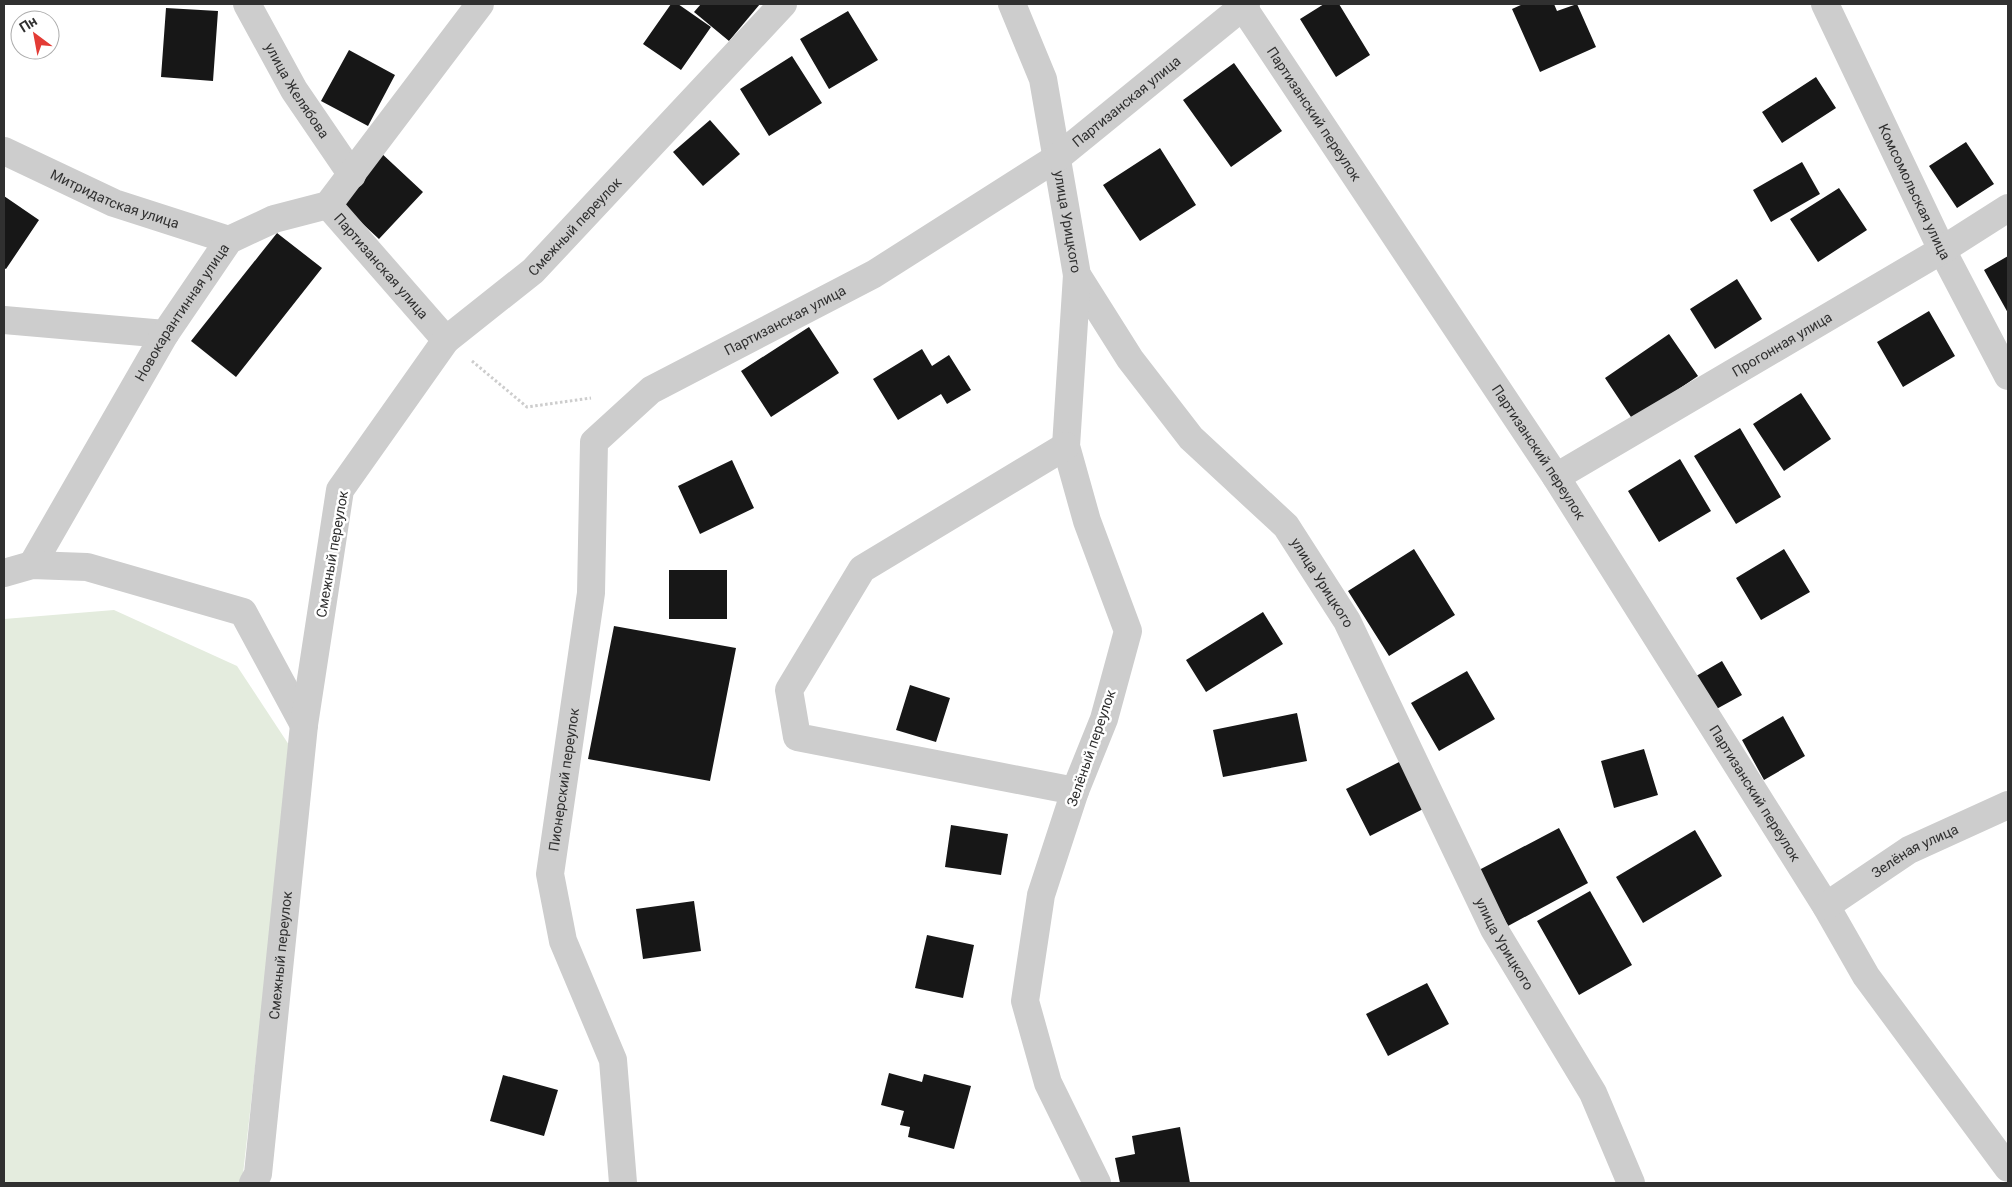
<svg xmlns="http://www.w3.org/2000/svg" width="2012" height="1187" font-family="Roboto,sans-serif">
  <style>
    .green { fill: #e4ecde }
    .building { fill: #171717 }
    .lines { fill: none; stroke-linecap: round; stroke-linejoin: round }
    .path { stroke: #cdcdcd; stroke-width: 3; stroke-dasharray: 2.5 2.5; stroke-linecap: butt }
    .minor { stroke: #cdcdcd; stroke-width: 28 }
    .tertiary { stroke: #cdcdcd; stroke-width: 28 }
    .labels { text-anchor: middle; stroke-width: 5; stroke-linejoin: round; paint-order: stroke }
    .street-label { font-size: 14px; fill: #303030; stroke: #fff }
  </style>
  <rect width="100%" height="100%" fill="#fff"/>
  <path class="green" d="M114,610l123,56 54,82 -49,435h-238v-564z"/>
  <path class="building" d="M671,4h7l33,23 -30,43 -38,-26z
    M701,4h59l-31,37 -35,-29z
    M1324,4h15l31,51 -34,22 -36,-58z
    M1523,4h31l3,7 20,-7 19,43 -56,25 -28,-63z
    M166,8l52,3 -5,70 -52,-4z
    M848,11l30,49 -49,29 -29,-50z
    M349,50l46,25 -27,51 -47,-25z
    M792,56l30,47 -53,33 -29,-47z
    M1234,63l48,68 -51,36 -48,-67z
    M1816,77l20,31 -54,35 -20,-31z
    M710,120l30,34 -37,32 -30,-34z
    M1966,142l28,42 -37,24 -28,-42z
    M1160,148l36,57 -56,36 -37,-56z
    M379,151l44,41 -44,47 -43,-40z
    M1802,162l18,32 -49,28 -18,-32z
    M1839,188l28,42 -49,32 -28,-43z
    M4,196l35,24 -33,49 -2,-1z
    M277,233l45,35 -86,109 -45,-36z
    M2008,256v57l-24,-43z
    M1737,279l25,40 -47,30 -25,-40z
    M1929,311l26,45 -52,31 -26,-45z
    M809,327l30,46 -68,44 -30,-46z
    M1669,334l29,42 -65,44 -28,-42z
    M922,349l10,17 17,-11 22,35 -24,14 -6,-10 -43,26 -25,-41z
    M1801,393l30,46 -47,32 -31,-47z
    M1740,428l41,69 -45,27 -42,-68z
    M1680,459l31,52 -52,31 -31,-51z
    M732,460l22,48 -54,26 -22,-48z
    M1414,549l41,66 -66,41 -41,-65z
    M1784,549l26,43 -49,28 -25,-42z
    M669,570h58v49h-58z
    M1263,612l20,32 -77,48 -20,-32z
    M614,626l122,22 -26,133 -122,-22z
    M1722,661l20,34 -31,17 -20,-33z
    M1467,671l28,48 -56,32 -28,-48z
    M910,685l40,13 -14,44 -40,-12z
    M1297,713l10,48 -84,16 -10,-47z
    M1783,716l22,40 -41,24 -22,-40z
    M1644,749l14,46 -44,13 -13,-47z
    M1407,758l24,47 -61,31 -24,-47z
    M951,825l57,9 -7,41 -56,-8z
    M1559,828l29,55 -80,43 -29,-56z
    M1695,830l27,46 -79,47 -27,-46z
    M1590,891l42,74 -53,30 -42,-74z
    M694,901l7,50 -58,8 -7,-50z
    M927,935l47,10 -11,53 -48,-10z
    M1427,983l22,41 -61,32 -22,-42z
    M889,1073l33,9 2,-8 47,12 -17,63 -46,-12 2,-10 -10,-2 4,-14 -23,-6z
    M503,1075l55,15 -14,46 -54,-15z
    M1180,1127l10,56h-70l-5,-25 20,-4 -3,-18z"/>
  <g class="lines">
    <path class="path" d="M472,361l55,46 64,-9"/>
    <g class="minor">
      <path id="s1" d="M247,4l47,86 58,85"/>
      <path id="s2" d="M1012,4l31,75 34,196 53,84 61,79 95,88 61,95 147,308 99,164 38,90"/>
      <path id="s3" d="M1241,4l315,473 270,429 40,70 142,192"/>
      <path id="s4" d="M1825,4l117,246 66,126"/>
      <path id="s5" d="M4,151l110,52 115,37"/>
      <path id="s6" d="M328,205l118,135"/>
      <path d="M1077,275l-11,171 21,75 41,110 -24,88 -29,72 -34,104 -16,106 23,82 49,100"/>
      <path d="M4,320l161,14"/>
      <path d="M1066,446l-204,123 -73,121 8,47 278,54"/>
      <path id="s7" d="M1556,477l386,-227 66,-42"/>
      <path id="s8" d="M32,565l133,-231 64,-94 45,-21 54,-14 152,-201"/>
      <path d="M4,573l28,-8 55,2 156,45 61,113"/>
      <path id="s9" d="M1826,906l83,-56 99,-45"/>
      <path id="s10" d="M253,1183l5,-9 46,-449 36,-235 106,-150 87,-69 250,-267"/>
      <path id="s11" d="M623,1183l-10,-123 -50,-119 -13,-67 41,-281 3,-151 57,-52 223,-116 184,-117"/>
    </g>
    <path class="tertiary" id="s12" d="M1058,157l188,-153"/>
  </g>
  <g class="labels">
    <g class="street-label">
      <text dy="5" stroke="none"><textPath href="#s1" startOffset="100">улица Желябова</textPath></text>
      <text dy="5" stroke="none"><textPath href="#s12" startOffset="88">Партизанская улица</textPath></text>
      <text dy="5" stroke="none"><textPath href="#s3" startOffset="132">Партизанский переулок</textPath></text>
      <text dy="5" stroke="none"><textPath href="#s4" startOffset="208">Комсомольская улица</textPath></text>
      <text dy="5" stroke="none"><textPath href="#s5" startOffset="121">Митридатская улица</textPath></text>
      <text dy="5" stroke="none"><textPath href="#s2" startOffset="226">улица Урицкого</textPath></text>
      <text dy="5" stroke="none"><textPath href="#s10" startOffset="1055">Смежный переулок</textPath></text>
      <text dy="5" stroke="none"><textPath href="#s6" startOffset="81">Партизанская улица</textPath></text>
      <text dy="5" stroke="none"><textPath href="#s8" startOffset="294">Новокарантинная улица</textPath></text>
      <text dy="5" stroke="none"><textPath href="#s11" startOffset="984">Партизанская улица</textPath></text>
      <text dy="5" stroke="none"><textPath href="#s7" startOffset="262">Прогонная улица</textPath></text>
      <text dy="5" stroke="none"><textPath href="#s3" startOffset="538">Партизанский переулок</textPath></text>
      <text transform="translate(332 554) rotate(-80)" y="5">Смежный переулок</text>
      <text dy="5" stroke="none"><textPath href="#s2" startOffset="676">улица Урицкого</textPath></text>
      <text transform="translate(1091 748) rotate(-71)" y="5">Зелёный переулок</text>
      <text dy="5" stroke="none"><textPath href="#s11" startOffset="416">Пионерский переулок</textPath></text>
      <text dy="5" stroke="none"><textPath href="#s3" startOffset="942">Партизанский переулок</textPath></text>
      <text dy="5" stroke="none"><textPath href="#s9" startOffset="105">Зелёная улица</textPath></text>
      <text dy="5" stroke="none"><textPath href="#s2" startOffset="1081">улица Урицкого</textPath></text>
      <text dy="5" stroke="none"><textPath href="#s10" startOffset="230">Смежный переулок</textPath></text>
    </g>
  </g>
  <rect width="2012" height="1187" fill="none" stroke="#303030" stroke-width="10"/>
  <g transform="translate(35 35) rotate(328)"><circle r="24" fill="#ffffff" stroke="#acacac"/>
  <path d="M0-4L9 19L0 12L-9 19Z" fill="#e33b35"/>
  <text y="-8" font-size="14" font-weight="bold" text-anchor="middle" fill="#303030">Пн</text>
  </g>
</svg>
